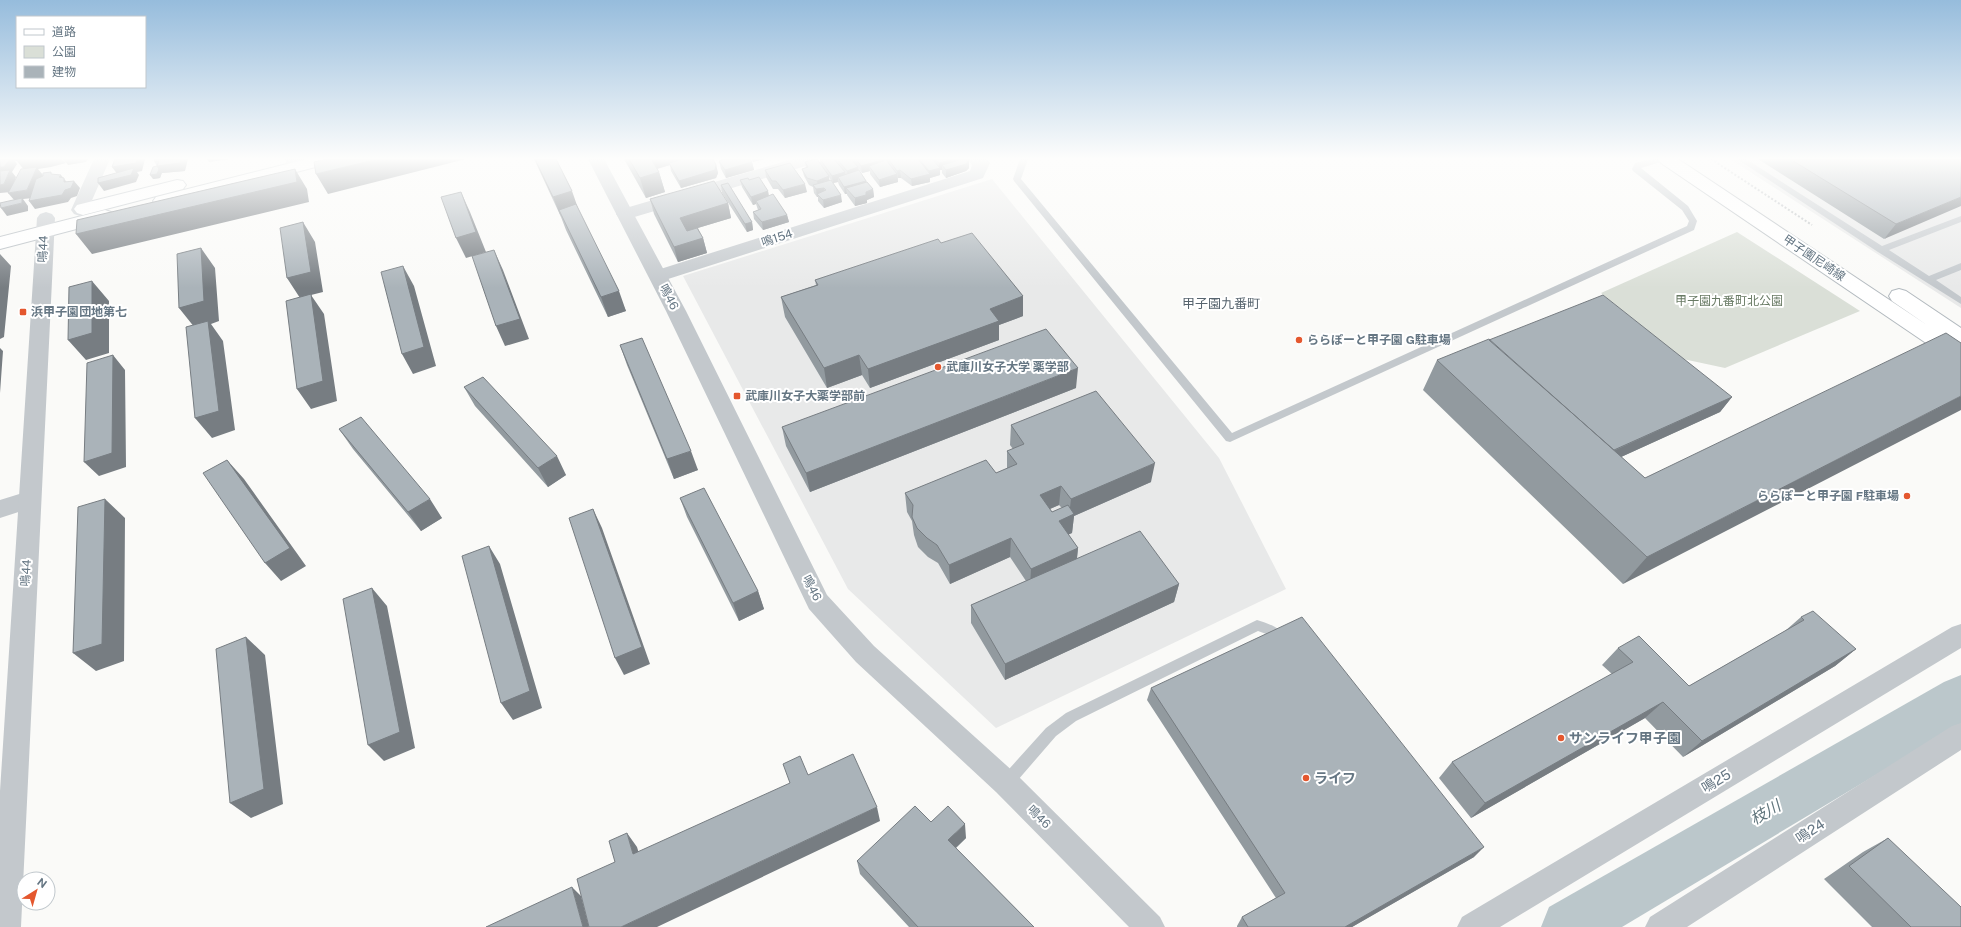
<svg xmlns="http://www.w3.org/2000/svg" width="1961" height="927" font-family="'Public Sans','Noto Sans JP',sans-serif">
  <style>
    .built { fill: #e8e9e9 }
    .green { fill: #dadfd7 }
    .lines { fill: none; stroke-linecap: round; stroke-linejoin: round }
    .river { fill: #bbc7cb; fill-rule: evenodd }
    .secondary-casing { stroke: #b3babf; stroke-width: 2 }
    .path { stroke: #bbbfc2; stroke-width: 2; stroke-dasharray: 2 2; stroke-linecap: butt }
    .service { fill: #c3c8cc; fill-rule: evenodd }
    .minor { fill: #c3c8cc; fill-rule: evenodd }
    .tertiary { fill: #c3c8cc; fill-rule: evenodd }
    .secondary { fill: #fff; fill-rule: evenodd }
    .wall { fill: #929a9f; fill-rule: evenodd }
    .shaded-wall { fill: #777d82 }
    .building { fill: #aab3b9; stroke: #777d82 }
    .poi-dot { fill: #e4572e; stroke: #fff; stroke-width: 1.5 }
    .labels { text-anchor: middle; stroke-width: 4; stroke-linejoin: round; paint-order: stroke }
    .street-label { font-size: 12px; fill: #657683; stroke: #fff }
    .park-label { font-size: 12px; fill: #687a64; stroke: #fff }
    .poi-label { font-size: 12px; font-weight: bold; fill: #657683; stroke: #fff; text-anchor: start }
    .neighbourhood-label { font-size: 13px; fill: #57646e; stroke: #fff }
    .near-poi-label { font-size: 14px; font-weight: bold; fill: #657683; stroke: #fff; text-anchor: start }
    .near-street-label { font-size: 14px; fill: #657683; stroke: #fff }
    .near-water-label { font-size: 16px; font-style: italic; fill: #60757c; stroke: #fff }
  </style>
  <rect width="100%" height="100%" fill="#fafaf8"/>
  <path class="built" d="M1730,159h231v149z
    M992,179l227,279 67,131 -290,139 -148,-139 -165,-313z"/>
  <path class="green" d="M1737,232l123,79 -135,57 -42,-9 -82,-66z"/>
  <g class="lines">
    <path class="river" d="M1961,675v49l-339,203h-81l8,-20 395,-225z"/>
    <defs>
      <path id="secondary" d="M307,159h26l-2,4 -169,44 -6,-2 -3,-4 3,-4z
        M1659,159h19l249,166 -35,-24 -3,-5 3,-5 7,-2 7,2 55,37v17l-6,-2 6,4v17l-7,-2 -293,-199z
        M177,180l6,1 3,4 -3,4 -100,26 -6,-2 -3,-4 3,-4z
        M105,210l6,2 3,4 -3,4 -111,29v-12z"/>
    </defs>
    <use href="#secondary" class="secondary-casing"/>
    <path class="path" d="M1711,159l101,66"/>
    <path class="service" d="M1020,159h8l-7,20 211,254 455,-207 2,-5 -7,-11 -49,-39 -1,-2 3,-6 18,-4h12l-1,2 -23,7 47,38 9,15 -3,9 -464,212 -4,-1 -212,-260 -1,-2z
      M1737,159h9l136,87 79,-30v6l-72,28 40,26 32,-13v7l-25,10 25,17v7l-83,-52z
      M1257,620c13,4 25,8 31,21l-2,4 -4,1 -4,-1 -9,-10 -11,-4 -182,90 -20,15 -45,52 -5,2 -5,-2 -2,-5 2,-5 45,-50 20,-15z"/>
    <path class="minor" d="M94,159h16l-24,55 -6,2 -6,-2 -3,-4z
      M588,159h17l-2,4 -6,1 -7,-1z
      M793,159h25l-2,4 -185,55 -6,2 -6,-2 -3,-4 3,-4z
      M967,159h20l3,4 -7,15 -318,102 -7,2 -7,-2 -2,-4 2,-4 319,-101 2,-6z
      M29,491l8,3 3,6 -3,6 -37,12v-18z
      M1961,624v24l-461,279h-43l5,-10 490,-290z
      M1961,723v27l-274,177h-42l5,-10 302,-191z"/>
    <path class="tertiary" d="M285,159h16l3,7 -3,4 -6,1 -6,-1z
      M588,159h16l82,152 141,284 47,51 142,128 144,143 5,10h-36l-133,-135 -140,-130 -47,-53 -143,-298z
      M46,212l6,2 3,4 -34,709h-21v-136l37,-573 3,-4z"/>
    <use href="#secondary" class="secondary"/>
  </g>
  <path class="wall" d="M155,159l30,12 -23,2 -2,5 -7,1 4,-13 -3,-5z
    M534,159h22l21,48 49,104 -18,6 -42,-87 -5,-13z
    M624,159h89l3,6 2,8 -2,5 -35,10 -10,-17 -1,-6 -13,4 2,3 6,20 -19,6z
    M720,159h30l2,3 2,8 -28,8 -5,-9 -2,-8 2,-1z
    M820,159h147l2,1v8l-3,3 -20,7 -4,-5v-3h-2v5l-10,3v4l-18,4 -11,-8h-3v4l-18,5 -10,-13v-3l-8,2 -4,-5 1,2 8,12 6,7 1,8 -7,3v3l-12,3 -8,-11v-1h-2l-6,-9 -1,-3 -5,1 -4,-6v4l13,21 -18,6 -6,-7v-4h-1l-3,-4 -1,-6 -4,-2 -5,-9 -2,-7 4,-1 -1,-6 15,2z
    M1758,159h203l-77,80z
    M765,170l42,22 -22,6 -7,-9h-5l-7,-12z
    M740,180h9l19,11 1,5 18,19 2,7 -26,8 -9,-11 -1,-7 5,-2 -2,-6 -3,1 -11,-18z
    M721,185l31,37 1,8 -6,2 -25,-39z
    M650,199l78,4 3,15 -33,10 5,10 4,15 -29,9 -24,-48z
    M941,243l82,53v20l-24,9v15l-129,48 -8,-13 -35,13 -42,-71 -4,-20 35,-12 -1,-5z
    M1961,343l-338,241 -200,-194 14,-30 295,37 -12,15 -99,45 24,21z
    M620,345l78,125 -24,9 -47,-114z
    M464,387l102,88 -18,12 -73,-81z
    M1076,388l-266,104 -24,-46 -4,-19z
    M1011,425l140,57 -77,34 -2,17 -4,1 10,14 -1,11 102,25 -5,18 -169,78 -34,-57v-18l55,-24 -16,-24 -60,27 -12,-21 -10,-6 -10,-10 -4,-12 -2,-14 -5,-9 -2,-19 91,-20 11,-4v-18l6,-2 -3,-4zM1059,505l3,3 -10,4 -2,-3z
    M339,429l103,89 -21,13 -68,-82z
    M680,498l78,93 6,18 -25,12 -52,-104z
    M1801,617l55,32 -21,17 -152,91 -38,-39 -174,100 -32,-40 13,-16 160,-88 -10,-9 16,-17 71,38 96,-55z
    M1151,688l323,169 -122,70h-115v-1l5,-9 34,-19 -129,-198z
    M931,822l35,16 -10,10 78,79h-125l-49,-53 -3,-13z
    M1888,838l73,89h-89l-48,-48 39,-27z"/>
  <path class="shaded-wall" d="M0,159h62l4,4 -15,4 -13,2 5,6 -10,23 -10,1 5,7v5l-21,5 -6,-8 21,-5v-3l-7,1 -7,-8 19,-3 9,-21 -11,2 -8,-10h-2l2,3 -5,8 4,5 -5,15 -11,1v-8l4,-1 4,-9 -8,1v-9h4l3,-5 -7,1z
    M63,159h25l-2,3 -18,3z
    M138,159h7l-3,12 -5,1 2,3 -3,7 -32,9 -6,-8 20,-8 -6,-8z
    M181,159h7l-3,12 -23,2v-1l-2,6 -7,1 -3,-4 7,-9z
    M207,159h24l-22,3z
    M378,159h88l-138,35 -12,-20z
    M648,159h38l-17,4 1,2 -18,5z
    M752,159h13l-12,3z
    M885,159l1,7h-17l1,5 -8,2 -1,-7z
    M887,159h12l-10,1v5h-1z
    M954,159h10l-22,6v5h-2v5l-10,3v4l-18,4 -1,-7 18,-5v-3l10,-3v-5z
    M969,160v8l-3,3 -20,7v-8z
    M752,162l2,8 -28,8 -1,-8z
    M716,165l2,8 -2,5 -35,10 -2,-7z
    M858,167l1,8 -11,4 -1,-8z
    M295,169l12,20 2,13 -217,52 -16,-20z
    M900,170l1,8h-3l-1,-7z
    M659,172l6,20 -19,6 -6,-20z
    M845,172l1,7 -8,-2v5l-5,1 -1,-7z
    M897,174l1,8 -18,5 -1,-7z
    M61,175l9,11 4,-5 6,7 -3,8 -6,2 -3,4 -33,7 -6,-8 30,-24z
    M829,176l1,8 -12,4 -1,-7z
    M866,181l1,7h-21l1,6h-2l-1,-7z
    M805,184l2,8 -22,6 -2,-8z
    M824,188l1,7 -8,-1 1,3h-1l-1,-8z
    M873,189l1,8 -7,3v3l-12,3v-8z
    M572,191l7,20 -20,-1 2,7 -8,-20z
    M768,191l1,8 -13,2v3l-3,1 -2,-8z
    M461,192l9,20 16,40 -20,6 -10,-20z
    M841,195l1,7 -18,6 -1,-8z
    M1961,197v9l-77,33 12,-15z
    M728,203l3,15 -47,14 -4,-14z
    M787,215l2,7 -26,8 -1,-8z
    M303,222l12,20 8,50 -12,3 13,19 13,87 -26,8 -14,-20 3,-91 -13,-20z
    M752,222l1,8 -6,2 -2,-8z
    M703,238l4,15 -29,9 -4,-15z
    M201,248l14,20 4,53 -8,3 12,17 12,89 -23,8 -17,-20v-90l-16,-20z
    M494,250l9,20 26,69 -24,7 -9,-20z
    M0,254l11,12 -7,71 -4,2z
    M403,266l11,20 22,80 -23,8 -11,-20z
    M92,281l17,20v52l-23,7 -18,-20z
    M619,291l7,20 -18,6 -7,-20z
    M1023,296v20l-24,9v15l-129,48 -2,-19 122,-60z
    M0,348l3,3 -3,42z
    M113,355l12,15 1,97 -27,9 -15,-14z
    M859,355l3,20 -35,13 -3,-20z
    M1078,368l-2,20 -266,104 -4,-19z
    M1961,396v14l-338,174 24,-27z
    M1732,397l-12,15 -121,55 10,-14z
    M691,451l7,19 -24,9 -7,-20z
    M557,456l9,19 -18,12 -10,-19z
    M227,460l17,19 62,87 -25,15 -16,-18z
    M1155,463l-4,19 -77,34 -2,17 -15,7 2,-19 10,-5 2,-17z
    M1061,486l-2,19 -21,9 2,-19z
    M105,499l20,19 -1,143 -28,10 -23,-18z
    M430,499l12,19 -21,13 -13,-19z
    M593,509l9,19 48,136 -26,11 -9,-17z
    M1011,538l-1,19 -60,27 -1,-19z
    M489,546l11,18 42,144 -29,12 -12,-17z
    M1078,548l-2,18 -46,21 1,-18z
    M1179,584l-5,18 -169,78v-16z
    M372,588l15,18 28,142 -31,13 -16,-16z
    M758,591l6,18 -25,12 -6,-18z
    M246,637l19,18 18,149 -32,14 -21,-15z
    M1856,649l-21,17 -152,91 19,-16z
    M1663,702l-18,16 -174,100 14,-15z
    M877,807l3,14 -223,106h-36z
    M965,824l1,14 -17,16 -1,-14z
    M627,833l10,14 6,20 -10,-13z
    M1484,847l-10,10 -122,70h-7z
    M572,887l9,9 8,31h-6z"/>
  <path class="building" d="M0,159h10l-6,8h-4z
    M16,159h9l-9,1z
    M115,159h23l-2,4 -24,4z
    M155,159h26l-1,4 -23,3 2,-5h-5z
    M327,159h51l-62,15 -2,-12z
    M535,159h21l16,32 -19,6z
    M629,159h22l8,13 -19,6z
    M684,159h29l3,6 -1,5 -36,11 -10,-18z
    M722,159h28l2,3 -27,8 -6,-9 4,-1z
    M817,159l12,17 -12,5 -10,-3 -5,-9 6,-2 -3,-5z
    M820,159h14l11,13 -13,4z
    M837,159h14l7,8 -11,4z
    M856,159h29l-24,7z
    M894,159h24l12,15 -19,5 -11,-9 -3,1 -8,-11z
    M919,159h13l8,9 -11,3z
    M934,159h20l-15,4z
    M963,159h4l2,1 -3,4 -20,6 -4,-5z
    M1790,159h171v38l-65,27z
    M886,160l11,14 -18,6 -10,-14z
    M790,163l15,21 -22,6 -7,-9h-4l-7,-11z
    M157,166l2,3 -2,5 -7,1 3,-8z
    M37,167l-10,23 -19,3 13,-24z
    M134,168l-3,7 -33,8v-5z
    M295,169l2,13 -221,52 1,-14z
    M10,170l-6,14 -4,1v-14z
    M859,170l7,11 -22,6 -6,-10z
    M51,172v2l10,1 -2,2 5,1v4l10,-1 -3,7 -6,2 -3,5 -33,6 7,-22 7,-3v-3z
    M759,177l9,14 -17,6 -11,-17 8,-2 1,2z
    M831,180l10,15 -18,5 -6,-6 9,-4 -2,-2 -8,1 -3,-4z
    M714,181l14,22 -48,15 7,13 10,-3 6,10 -29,9 -24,-48z
    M867,182l6,7 -7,3v3l-11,3 -9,-10z
    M728,183l24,39 -7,2 -24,-39z
    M461,192l15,40 -20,6 -15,-41z
    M773,194l14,21 -25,7 -9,-10 8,-3 -5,-8z
    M22,198v5l-21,5 -1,-5z
    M576,204l43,87 -18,6 -42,-87z
    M303,222l8,50 -24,6 -7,-50z
    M972,233l51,63 -33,13 9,12 -131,48 -9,-14 -35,13 -43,-71 37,-12 -3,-5 123,-41 3,4z
    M201,248l3,53 -25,7 -2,-54z
    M494,250l26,69 -24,7 -24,-70z
    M403,266l21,81 -22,7 -21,-82z
    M92,281v52l-24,7 1,-53z
    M311,294l12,87 -26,8 -11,-88z
    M1603,295l129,102 -118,53 -125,-110z
    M208,321l11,90 -24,7 -9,-91z
    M1046,329l32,39 -272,105 -24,-46z
    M1946,333l15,10v53l-314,161 -210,-197 52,-21 156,139z
    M642,338l49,113 -24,8 -47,-114z
    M113,355l-1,98 -28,9 3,-99z
    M483,377l74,79 -19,12 -74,-81z
    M1096,391l59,72 -84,36 -10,-13 -21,9 12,17 16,-7 6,9 -15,7 19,27 -47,21 -20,-31 -62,27 -12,-20 -10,-7 -10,-10 -5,-11 1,-12 -8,-12 81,-33 10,13 21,-9 -10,-13 17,-7 -13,-19z
    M361,417l69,82 -22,13 -69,-83z
    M227,460l63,88 -25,15 -62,-90z
    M704,488l54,103 -25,12 -53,-105z
    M105,499l-3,145 -29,9 5,-146z
    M593,509l49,138 -27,11 -46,-140z
    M1140,531l39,53 -174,80 -34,-59z
    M489,546l41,145 -29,12 -39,-147z
    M372,588l28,144 -32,13 -25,-146z
    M1813,611l43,38 -154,92 -39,-39 -178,101 -33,-41 181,-100 -15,-14 21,-12 50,50 115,-66 -3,-3z
    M1302,617l182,230 -139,80h-97l-6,-10 43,-24 -134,-205z
    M246,637l18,152 -34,14 -14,-154z
    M853,754l24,53 -256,120h-32l-12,-48 38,-17 -6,-21 18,-8 6,21 157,-71 -7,-19 17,-8 8,19z
    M915,806l16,16 17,-16 17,18 -17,16 86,87h-116l-61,-66z
    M1888,838l73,69v20h-50l-62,-61z
    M572,887l11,40h-97z"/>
  <linearGradient id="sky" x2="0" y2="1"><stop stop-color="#96bcdc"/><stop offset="0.55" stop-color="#fdfdfc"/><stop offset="1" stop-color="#fdfdfc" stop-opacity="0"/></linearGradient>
  <rect width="1961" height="288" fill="url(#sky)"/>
  <g class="poi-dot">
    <rect x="19" y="308" width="8" height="8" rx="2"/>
    <circle cx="1299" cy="340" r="4"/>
    <circle cx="938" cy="367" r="4"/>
    <rect x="733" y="392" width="8" height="8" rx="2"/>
    <circle cx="1907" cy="496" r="4"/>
    <circle cx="1561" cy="738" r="4"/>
    <circle cx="1306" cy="778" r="4"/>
  </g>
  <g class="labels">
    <g class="street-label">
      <text transform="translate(777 238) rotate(-18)" y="4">鳴154</text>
      <text transform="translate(43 249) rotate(-87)" y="4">鳴44</text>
      <text transform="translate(1814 258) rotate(34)" y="4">甲子園尼崎線</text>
      <text transform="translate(669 297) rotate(63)" y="4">鳴46</text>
      <text transform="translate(26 573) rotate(-86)" y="4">鳴44</text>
      <text transform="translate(812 588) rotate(63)" y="4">鳴46</text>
      <text transform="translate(1039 817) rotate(45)" y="4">鳴46</text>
    </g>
    <g class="park-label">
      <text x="1729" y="305">甲子園九番町北公園</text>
    </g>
    <g class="poi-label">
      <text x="31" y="316">浜甲子園団地第七</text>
      <text x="1307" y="344">ららぽーと甲子園 G駐車場</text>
      <text x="946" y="371">武庫川女子大学 薬学部</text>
      <text x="745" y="400">武庫川女子大薬学部前</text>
      <text x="1899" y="500" text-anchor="end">ららぽーと甲子園 F駐車場</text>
    </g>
    <g class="neighbourhood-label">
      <text x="1221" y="308">甲子園九番町</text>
    </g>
    <g class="near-poi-label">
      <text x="1569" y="743">サンライフ甲子園</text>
      <text x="1314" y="783">ライフ</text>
    </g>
    <g class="near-street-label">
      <text transform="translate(1716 781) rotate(-31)" y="5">鳴25</text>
      <text transform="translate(1810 831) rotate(-33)" y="5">鳴24</text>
    </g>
    <g class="near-water-label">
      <text transform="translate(1765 812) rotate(-30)" y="6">枝川</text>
    </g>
  </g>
  <rect x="16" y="16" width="130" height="72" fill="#ffffff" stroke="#c1c8cd"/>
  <rect x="24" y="29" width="20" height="6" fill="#ffffff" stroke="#c1c8cd"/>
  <text x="52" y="36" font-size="12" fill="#657683">道路</text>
  <rect x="24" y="46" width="20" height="12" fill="#dadfd7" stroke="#c1c8cd"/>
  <text x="52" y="56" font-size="12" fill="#657683">公園</text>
  <rect x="24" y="66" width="20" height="12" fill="#aab3b9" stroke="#c1c8cd"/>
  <text x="52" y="76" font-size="12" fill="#657683">建物</text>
  <g transform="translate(36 891) rotate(37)"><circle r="19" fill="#ffffff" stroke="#c1c8cd"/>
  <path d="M0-3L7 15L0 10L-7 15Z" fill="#e4572e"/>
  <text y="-6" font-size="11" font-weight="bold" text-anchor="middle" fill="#657683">N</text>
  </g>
</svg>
